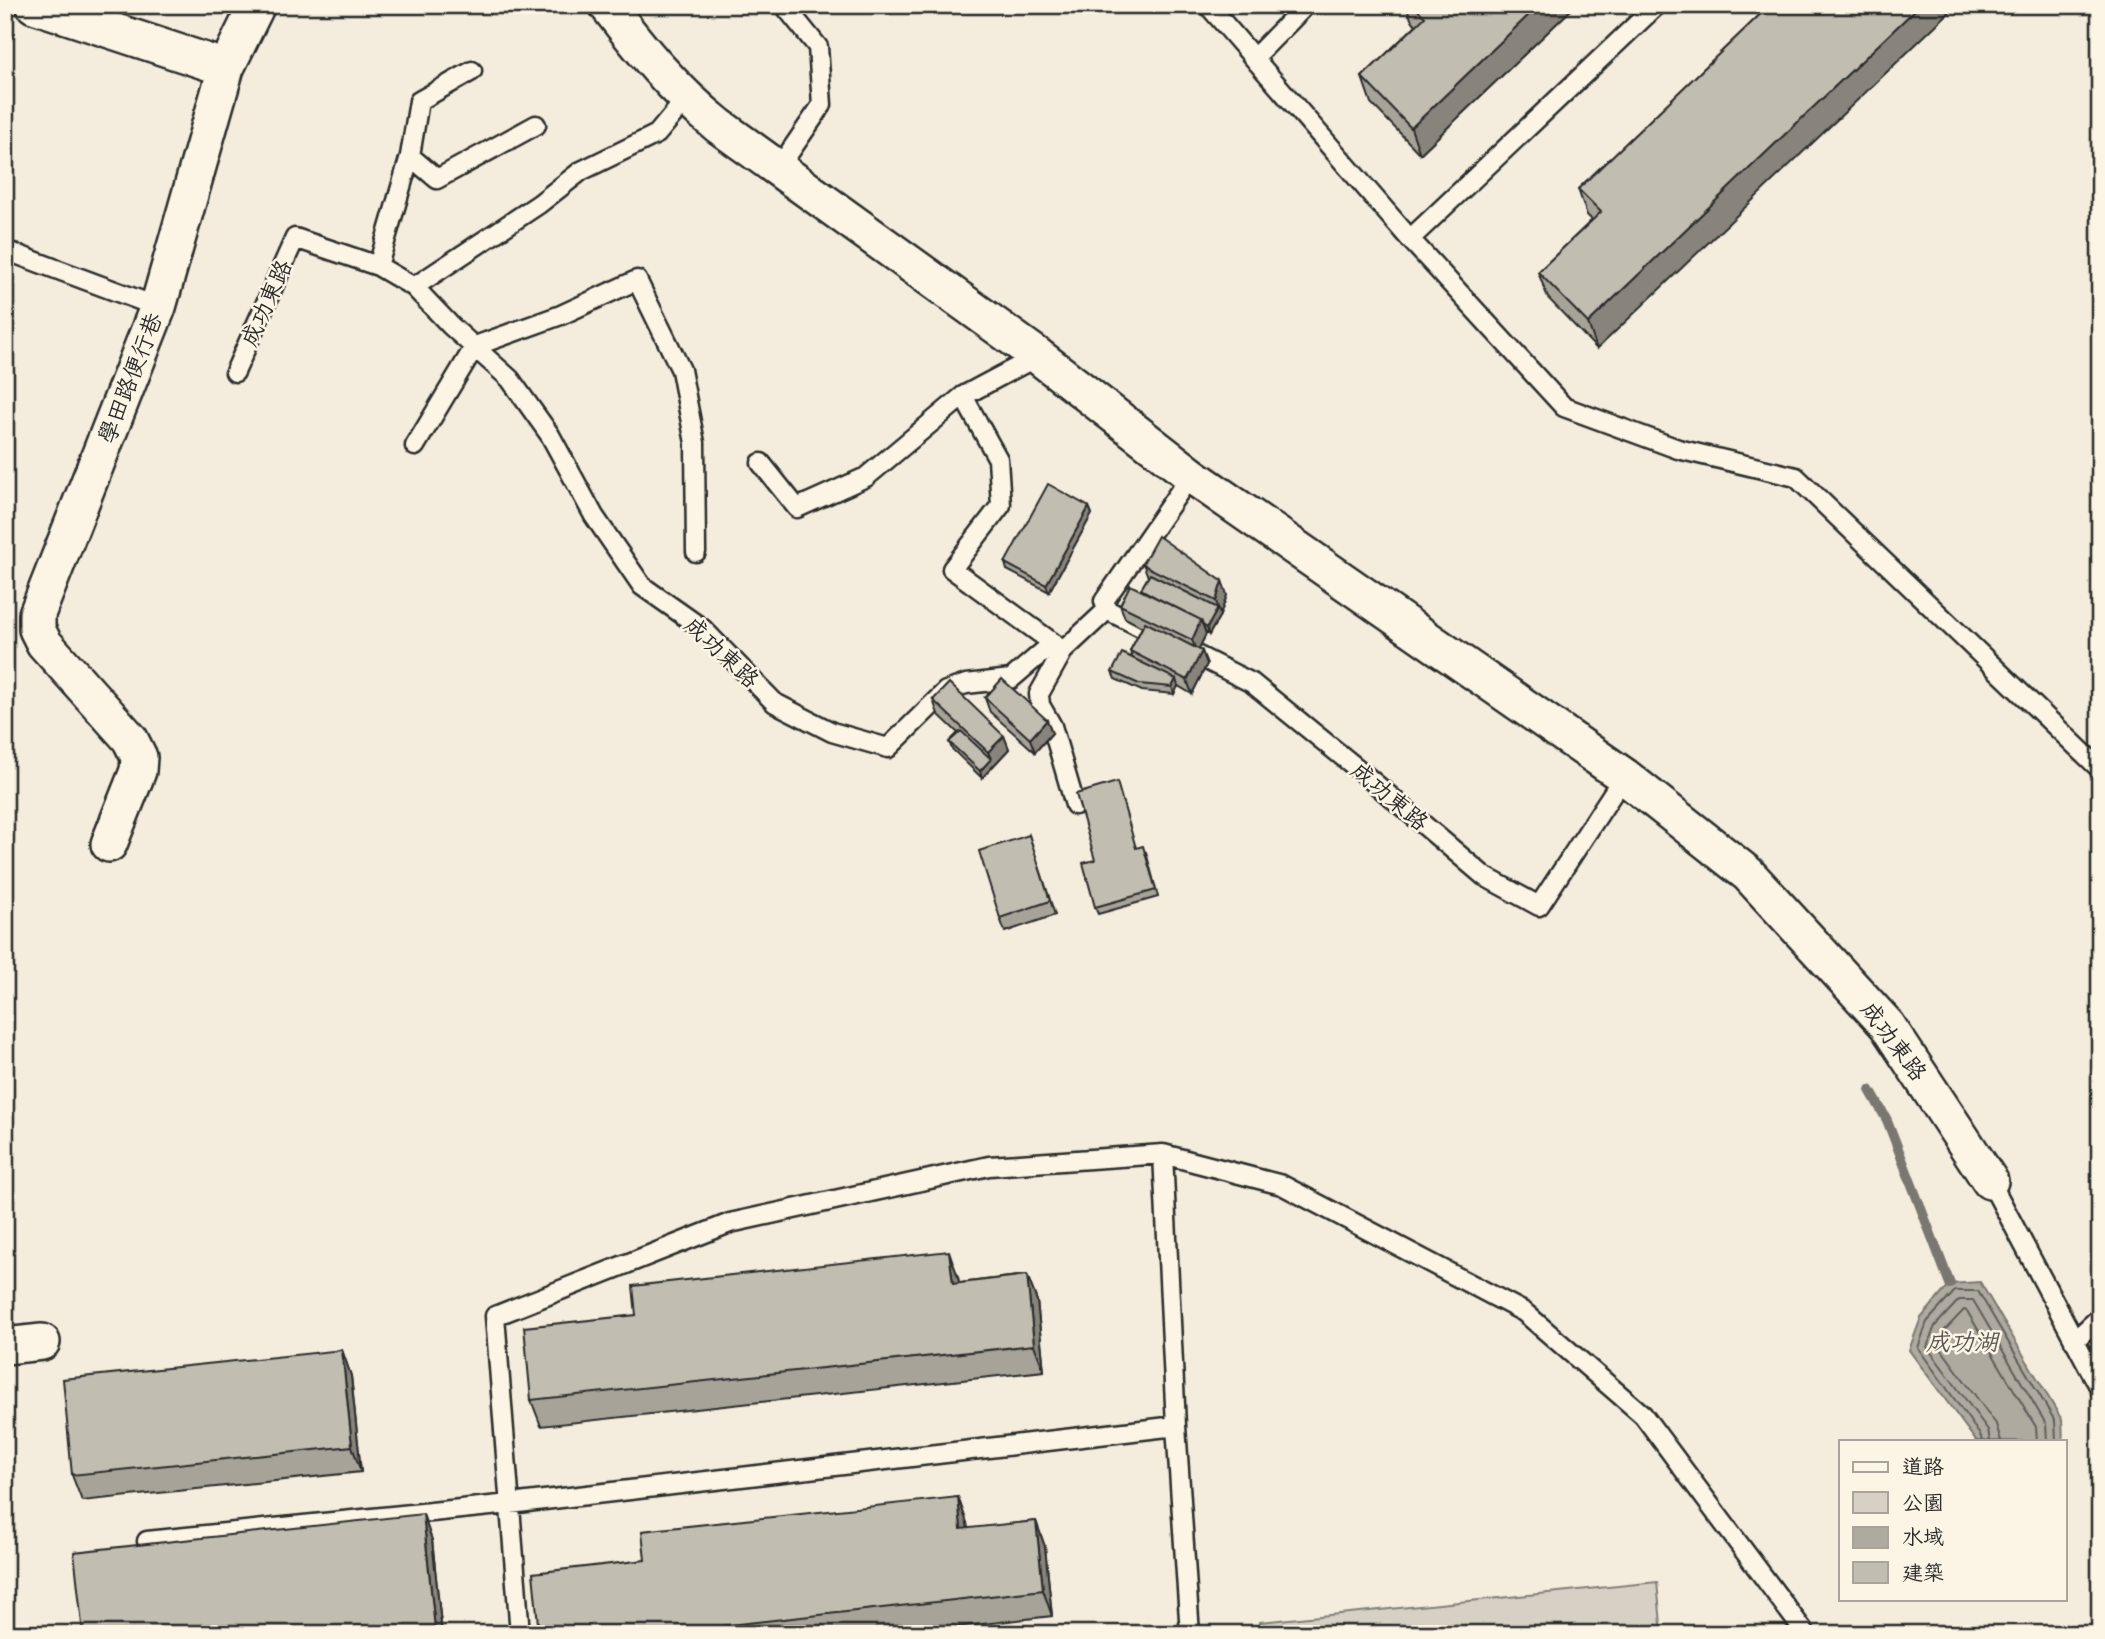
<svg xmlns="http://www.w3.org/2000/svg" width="2105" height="1639" font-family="'Patrick Hand','LXGW WenKai TC',sans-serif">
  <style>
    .green { fill: #d6d1c4; stroke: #807e78; stroke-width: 2 }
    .water { fill: #afaaa0; stroke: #7a7771; stroke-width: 2 }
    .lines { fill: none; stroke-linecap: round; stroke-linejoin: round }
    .shore { stroke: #605e5a; stroke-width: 2 }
    .stream { stroke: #7a7771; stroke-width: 10 }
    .service-casing { stroke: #2b2b2b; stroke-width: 23 }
    .minor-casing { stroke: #2b2b2b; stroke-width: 40 }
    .service { stroke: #fcf5e5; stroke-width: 18 }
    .minor { stroke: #fcf5e5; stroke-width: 35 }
    .wall { fill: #a7a398; stroke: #2b2b2b; stroke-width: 2 }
    .shaded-wall { fill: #88847c; stroke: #2b2b2b; stroke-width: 2 }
    .building { fill: #c2bdb1; stroke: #2b2b2b; stroke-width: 2 }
    .labels { text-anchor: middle; stroke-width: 5; stroke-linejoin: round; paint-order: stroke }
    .street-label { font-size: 23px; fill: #2b2b2b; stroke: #fcf5e5 }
    .water-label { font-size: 24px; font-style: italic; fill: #595754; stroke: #fcf5e5 }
  </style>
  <rect width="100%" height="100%" fill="#f4edde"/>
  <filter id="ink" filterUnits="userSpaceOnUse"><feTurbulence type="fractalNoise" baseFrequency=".0143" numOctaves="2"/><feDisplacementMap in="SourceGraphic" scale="14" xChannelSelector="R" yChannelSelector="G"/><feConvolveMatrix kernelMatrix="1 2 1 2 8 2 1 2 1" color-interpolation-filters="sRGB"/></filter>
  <g filter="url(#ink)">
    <path class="green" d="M1657,1582l5,52h-401l-1,-12z"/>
    <path class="water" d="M1980,1282l82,138 1,21h-87l-67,-91 12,-32 29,-34z"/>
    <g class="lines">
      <path class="shore" d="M1982,1441l-2,-6 -62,-87 9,-26 28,-31h23l77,130 1,20
        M1990,1441l-2,-11 -61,-83 8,-21 24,-26h14l73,124 1,17
        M2001,1441l-5,-17 -57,-78 5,-15 20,-21 3,1 69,116 1,14"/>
      <path class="stream" d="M1870,1090l17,30 63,164"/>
      <defs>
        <path id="service" d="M1208,5l202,234 154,168 114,42 118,28 304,292
          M1255,57l51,-52
          M686,99l-29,35 -76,37 -42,33 -125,83 37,39 59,53 40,56 44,81 48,70 61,43 72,74 57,29 56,16 58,-57 20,-7 45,-5 42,-36 10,8 44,-41 145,73 106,86 126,107 55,30 85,-130
          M410,156l27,23 99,-54
          M778,169l44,-64 -4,-58 -34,-42
          M1410,239l247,-234
          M5,250l153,57
          M378,266l32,-110 9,-55 53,-30
          M235,372l60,-134 83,28 36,21
          M963,396l35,63 3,46 -49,64 101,74
          M415,446l60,-100 86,-31 76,-35 44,90 14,73 1,109
          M761,463l36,45 69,-31 97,-81 75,-40
          M1107,610l-3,-9 87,-126
          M1063,651l-24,43 1,11 12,21 23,79
          M1163,1154l13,272 14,208
          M1990,1181l110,207
          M2074,1341l26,-24
          M147,1541l363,-37 666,-78
          M520,1634l-25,-318 235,-93 259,-57 174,-12 119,31 242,127 119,103 163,219"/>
        <path id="minor" d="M34,5l192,63 -68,239 -121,307v15l7,14 86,96 9,18 -1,14 -29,73
          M607,5c35,46 66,84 112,121l319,230 153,119 433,301 124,98 139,151 103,156
          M226,68l31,-63
          M5,1346l37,-4"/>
      </defs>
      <use href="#service" class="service-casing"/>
      <use href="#minor" class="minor-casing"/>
      <use href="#service" class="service"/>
      <use href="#minor" class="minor"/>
    </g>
    <path class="wall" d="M1406,5h170l-156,149 -49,-51 -9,-26 54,-52 -5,-6z
      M1770,5l-173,344 -49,-51 -10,-26 54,-52 -5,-5 -9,-26z
      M1089,507l3,7 -43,78 -42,-22 -2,-7z
      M1143,563l79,18 5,14 -7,20 -11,20 -4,-3 1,2 -7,15 8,15 -15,30 -14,-8 -4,8 -32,-3 -27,-12 -3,-7 20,-14 -2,-7 12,-24 -17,-9 -5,-13 22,-14 -1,-2 7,-12z
      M985,698l67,35 -17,19 -45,-40z
      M933,700l71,36 5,13 -27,29 -30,-29 -3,-7 9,-9 -20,-19z
      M1029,835l26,80 -50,17 -5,-14z
      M1137,848l9,4 12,45 -60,17 -3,-7z
      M1027,1275l10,26 7,70 -503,55 -10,-26 427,-123 1,6z
      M342,1350l9,26 10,96 -279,29 -10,-26z
      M958,1497l9,26 1,6 68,-8 9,26 7,69 -157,18h-356l106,-74z
      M432,1540l10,94h-359z"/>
    <path class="shaded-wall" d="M1539,5h37l-156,149 -9,-26z
      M1920,5h37l-360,344 -9,-26z
      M1089,507l3,7 -43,78 -3,-7z
      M1222,581l5,14 -7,20 -4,-14z
      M1218,608l2,7 -11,20 -2,-7z
      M1201,620l5,14 -9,19 -5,-13z
      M1202,651l5,13 -15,30 -5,-14z
      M1176,679l2,7 -4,8 -2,-7z
      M1047,720l5,13 -17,19 -5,-13z
      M1004,736l5,13 -27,29 -2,-7 11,-12 -3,-7z
      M949,1251l9,26 5,33 -10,-26z
      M1027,1275l10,26 7,70 -10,-26z
      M342,1350l9,26 10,96 -9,-26z
      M958,1497l9,26 4,32 -10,-26z
      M423,1514l9,26 10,94h-5l-2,-5z
      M1036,1521l9,26 7,69 -9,-26z"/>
    <path class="building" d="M1413,5h126l-128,123 -49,-51 63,-60z
      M1770,5h150l-332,318 -50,-51 63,-60 -23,-23z
      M1048,484l41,23 -43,78 -41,-22z
      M1158,536l64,45 -6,20 -69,-34 -4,-4z
      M1150,574l68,34 -11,20 -4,-3 -2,-5 -42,-21 -18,-10z
      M1130,585l71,35 -9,20 -72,-35z
      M1145,622l57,29 -15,29 -57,-29z
      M1122,653l54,26 -4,8 -33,-3 -27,-12z
      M1002,679l45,41 -17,19 -45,-41z
      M949,683l55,53 -16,16 -55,-52z
      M961,731l30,28 -11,12 -31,-29z
      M1117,782l19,66 7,-2 13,44 -61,17 -12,-44 12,-3 -19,-66z
      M1029,835l21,66 -50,17 -21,-67z
      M949,1251l4,33 74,-9 7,70 -503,55 -7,-73 112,-12 -3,-29z
      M342,1350l10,96 -280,29 -9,-96z
      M958,1497l3,32 75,-8 7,69 -395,44h-109l-6,-61 112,-13 -3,-29z
      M423,1514l12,115 -40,5h-312l-9,-82z"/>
  </g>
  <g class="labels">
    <g class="street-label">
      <text transform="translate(266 303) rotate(-66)" y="8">成功東路</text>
      <text transform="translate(130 378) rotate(-69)" y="8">學田路便行巷</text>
      <text transform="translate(722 652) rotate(43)" y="8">成功東路</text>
      <text transform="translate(1390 796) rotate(40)" y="8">成功東路</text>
      <text transform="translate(1894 1041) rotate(53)" y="8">成功東路</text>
    </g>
    <g class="water-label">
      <text x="1962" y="1350">成功湖</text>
    </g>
  </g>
  <rect width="2105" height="1639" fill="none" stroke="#fcf5e5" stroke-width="28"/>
  <rect x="14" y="14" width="2077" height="1611" fill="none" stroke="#2b2b2b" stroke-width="2.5" filter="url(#ink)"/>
  <rect x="1839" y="1440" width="228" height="161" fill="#fcf5e5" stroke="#a8a49b" stroke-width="2"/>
  <rect x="1853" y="1462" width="35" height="10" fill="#fcf5e5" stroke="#a8a49b" stroke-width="2"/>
  <text x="1902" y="1474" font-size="21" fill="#2b2b2b">道路</text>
  <rect x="1853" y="1492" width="35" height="21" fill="#d6d1c4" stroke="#a8a49b" stroke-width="2"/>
  <text x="1902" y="1510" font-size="21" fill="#2b2b2b">公園</text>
  <rect x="1853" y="1527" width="35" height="21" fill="#afaaa0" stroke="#a8a49b" stroke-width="2"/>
  <text x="1902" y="1544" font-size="21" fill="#2b2b2b">水域</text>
  <rect x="1853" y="1562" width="35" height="21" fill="#c2bdb1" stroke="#a8a49b" stroke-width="2"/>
  <text x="1902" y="1580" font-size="21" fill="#2b2b2b">建築</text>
</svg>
